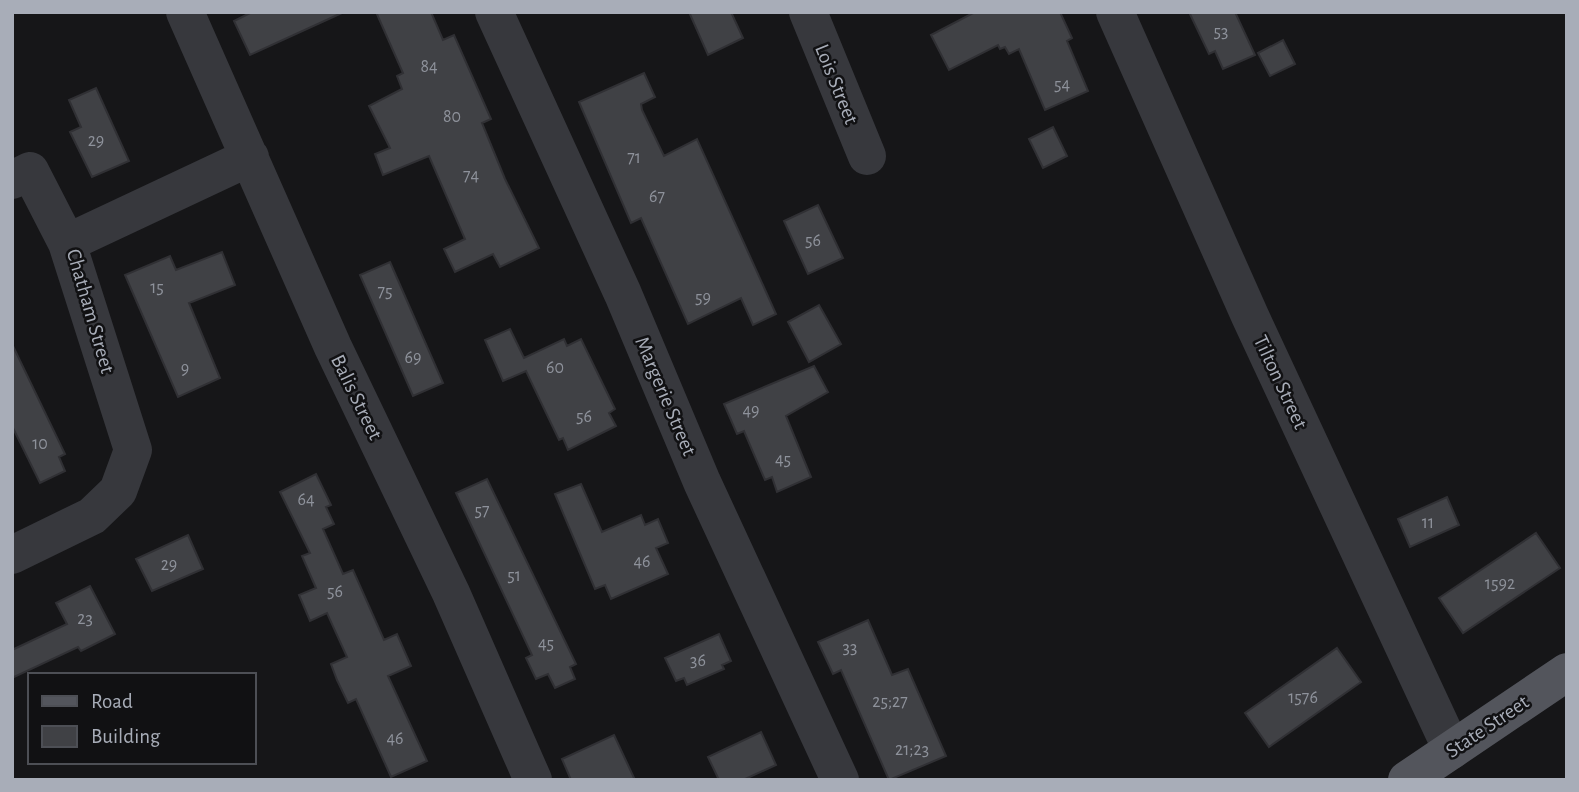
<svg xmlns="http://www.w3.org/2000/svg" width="1579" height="792" font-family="'Alegreya Sans',sans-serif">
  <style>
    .building { fill: #404145; stroke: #303034; stroke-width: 2 }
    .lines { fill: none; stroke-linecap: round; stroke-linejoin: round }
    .minor { stroke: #37383d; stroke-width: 38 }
    .major { stroke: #53555c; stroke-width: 38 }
    .labels { text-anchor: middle; stroke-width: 5; stroke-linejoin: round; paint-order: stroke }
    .number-label { font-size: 18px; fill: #8e929b }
    .street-label { font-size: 21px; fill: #a8adb8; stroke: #111113 }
  </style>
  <rect width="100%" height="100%" fill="#161618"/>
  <path class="building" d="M252,12h92l-94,43 -16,-34z
    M376,12h55l12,28 11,-5 37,84 -9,4 23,56 34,69 -39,19 -7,-13 -38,18 -11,-23 21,-10 -36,-83 -46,19 -8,-21 15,-6 -21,-42 33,-17 -5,-13 6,-3z
    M689,12h42l12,26 -35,17z
    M975,12h85l12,26 -5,3 21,50 -43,19 -26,-61 -10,5 -4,-7 -5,2 -2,-4 -49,25 -18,-35z
    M1189,12h46l20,43 -32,14 -8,-18 -6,3z
    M1283,40l12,24 -25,12 -12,-23z
    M644,73l11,24 -14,7 1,6 22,46 33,-17 79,175 -23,11 -12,-27 -53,26 -47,-106 -10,5 -52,-121z
    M96,88l33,73 -37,16 -22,-45 11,-5 -12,-27z
    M1053,127l14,29 -24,12 -14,-29z
    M818,205l25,53 -35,16 -24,-53z
    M222,252l13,33 -46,18 31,75 -42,19 -53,-122 45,-19 6,14z
    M390,262l53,121 -30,13 -53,-121z
    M819,305l22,39 -32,18 -21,-40z
    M510,329l14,29 40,-19 3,7 14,-7 34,70 -6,4 7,13 -48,24 -5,-12 -4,2 -33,-69 -23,10 -18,-41z
    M12,344l53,110 -6,3 6,14 -25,12 -28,-57z
    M814,366l14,26 -42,24 25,61 -34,15 -5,-15 -7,3 -21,-49 -7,3 -13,-30z
    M316,474l15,31 -5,2 8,17 -11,5 20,45 10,-4 31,70 13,-6 14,32 -23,10 39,85 -36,16 -35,-78 -8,4 -11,-23 -6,-16 16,-7 -20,-44 -17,8 -11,-26 17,-7 -14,-32 8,-3 -30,-61z
    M487,479l89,185 -6,3 5,12 -20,9 -7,-14 -12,5 -10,-21 6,-3 -76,-162z
    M581,484l21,48 39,-17 4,10 13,-6 10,24 -12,5 12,26 -57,25 -6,-14 -10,4 -40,-95z
    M1447,497l12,28 -49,22 -12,-28z
    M1536,533l24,35 -97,65 -24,-35z
    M188,535l15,34 -51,22 -16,-32z
    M90,586l25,48 -34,17 -3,-4 -66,31v-28l55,-26 -11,-21z
    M868,620l24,55 16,-6 38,87 -57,24 -48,-110 -8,4 -15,-32z
    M719,634l12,27 -9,4 2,4 -37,16 -3,-7 -8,3 -11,-23z
    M1337,648l24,34 -92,65 -24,-34z
    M761,732l15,33 -33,15h-24l-11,-23z
    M614,735l21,45h-64l-9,-21z"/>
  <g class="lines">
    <path class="minor" d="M185,12l148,335 118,246 82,187
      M494,12l129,282 79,188 138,298
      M808,12l59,144
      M1115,12l135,304 202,434
      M12,180l18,-9 37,72
      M12,555l80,-39 26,-25 15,-41 -66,-207 183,-86"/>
    <path class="major" d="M1407,780l160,-108"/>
  </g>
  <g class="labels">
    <g class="number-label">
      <text x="1221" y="37">53</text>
      <text x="429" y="72">84</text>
      <text x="1062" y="90">54</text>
      <text x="452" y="122">80</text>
      <text x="96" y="146">29</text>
      <text x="634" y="163">71</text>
      <text x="471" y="181">74</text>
      <text x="657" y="202">67</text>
      <text x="813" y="246">56</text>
      <text x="157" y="293">15</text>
      <text x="385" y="297">75</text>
      <text x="703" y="303">59</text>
      <text x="413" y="363">69</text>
      <text x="555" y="373">60</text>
      <text x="185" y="374">9</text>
      <text x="751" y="416">49</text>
      <text x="584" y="422">56</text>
      <text x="40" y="449">10</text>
      <text x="783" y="465">45</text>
      <text x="306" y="505">64</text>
      <text x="482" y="516">57</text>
      <text x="1428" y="528">11</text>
      <text x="642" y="567">46</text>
      <text x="169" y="570">29</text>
      <text x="514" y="581">51</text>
      <text x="1500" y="589">1592</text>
      <text x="335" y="597">56</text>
      <text x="85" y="624">23</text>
      <text x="546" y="649">45</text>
      <text x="850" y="653">33</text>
      <text x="698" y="666">36</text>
      <text x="1303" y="703">1576</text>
      <text x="890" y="707">25;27</text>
      <text x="395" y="744">46</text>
      <text x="912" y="755">21;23</text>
    </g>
    <g class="street-label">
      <text transform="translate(837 84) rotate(68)" y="7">Lois Street</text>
      <text transform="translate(91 311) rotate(74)" y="7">Chatham Street</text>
      <text transform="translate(1281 382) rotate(65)" y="7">Tilton Street</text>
      <text transform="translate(666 396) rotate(67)" y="7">Margerie Street</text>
      <text transform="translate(357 397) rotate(64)" y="7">Balis Street</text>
      <text transform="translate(1487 726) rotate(-34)" y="7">State Street</text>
    </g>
  </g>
  <rect width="1579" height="792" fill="none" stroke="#a8adb8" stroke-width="28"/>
  <rect x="28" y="673" width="228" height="91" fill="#111113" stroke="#4d4f55" stroke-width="2"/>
  <rect x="42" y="696" width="35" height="10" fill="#53555c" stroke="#4d4f55" stroke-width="2"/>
  <text x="91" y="708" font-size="21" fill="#a8adb8">Road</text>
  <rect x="42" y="726" width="35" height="21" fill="#404145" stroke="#4d4f55" stroke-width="2"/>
  <text x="91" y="743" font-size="21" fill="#a8adb8">Building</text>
</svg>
